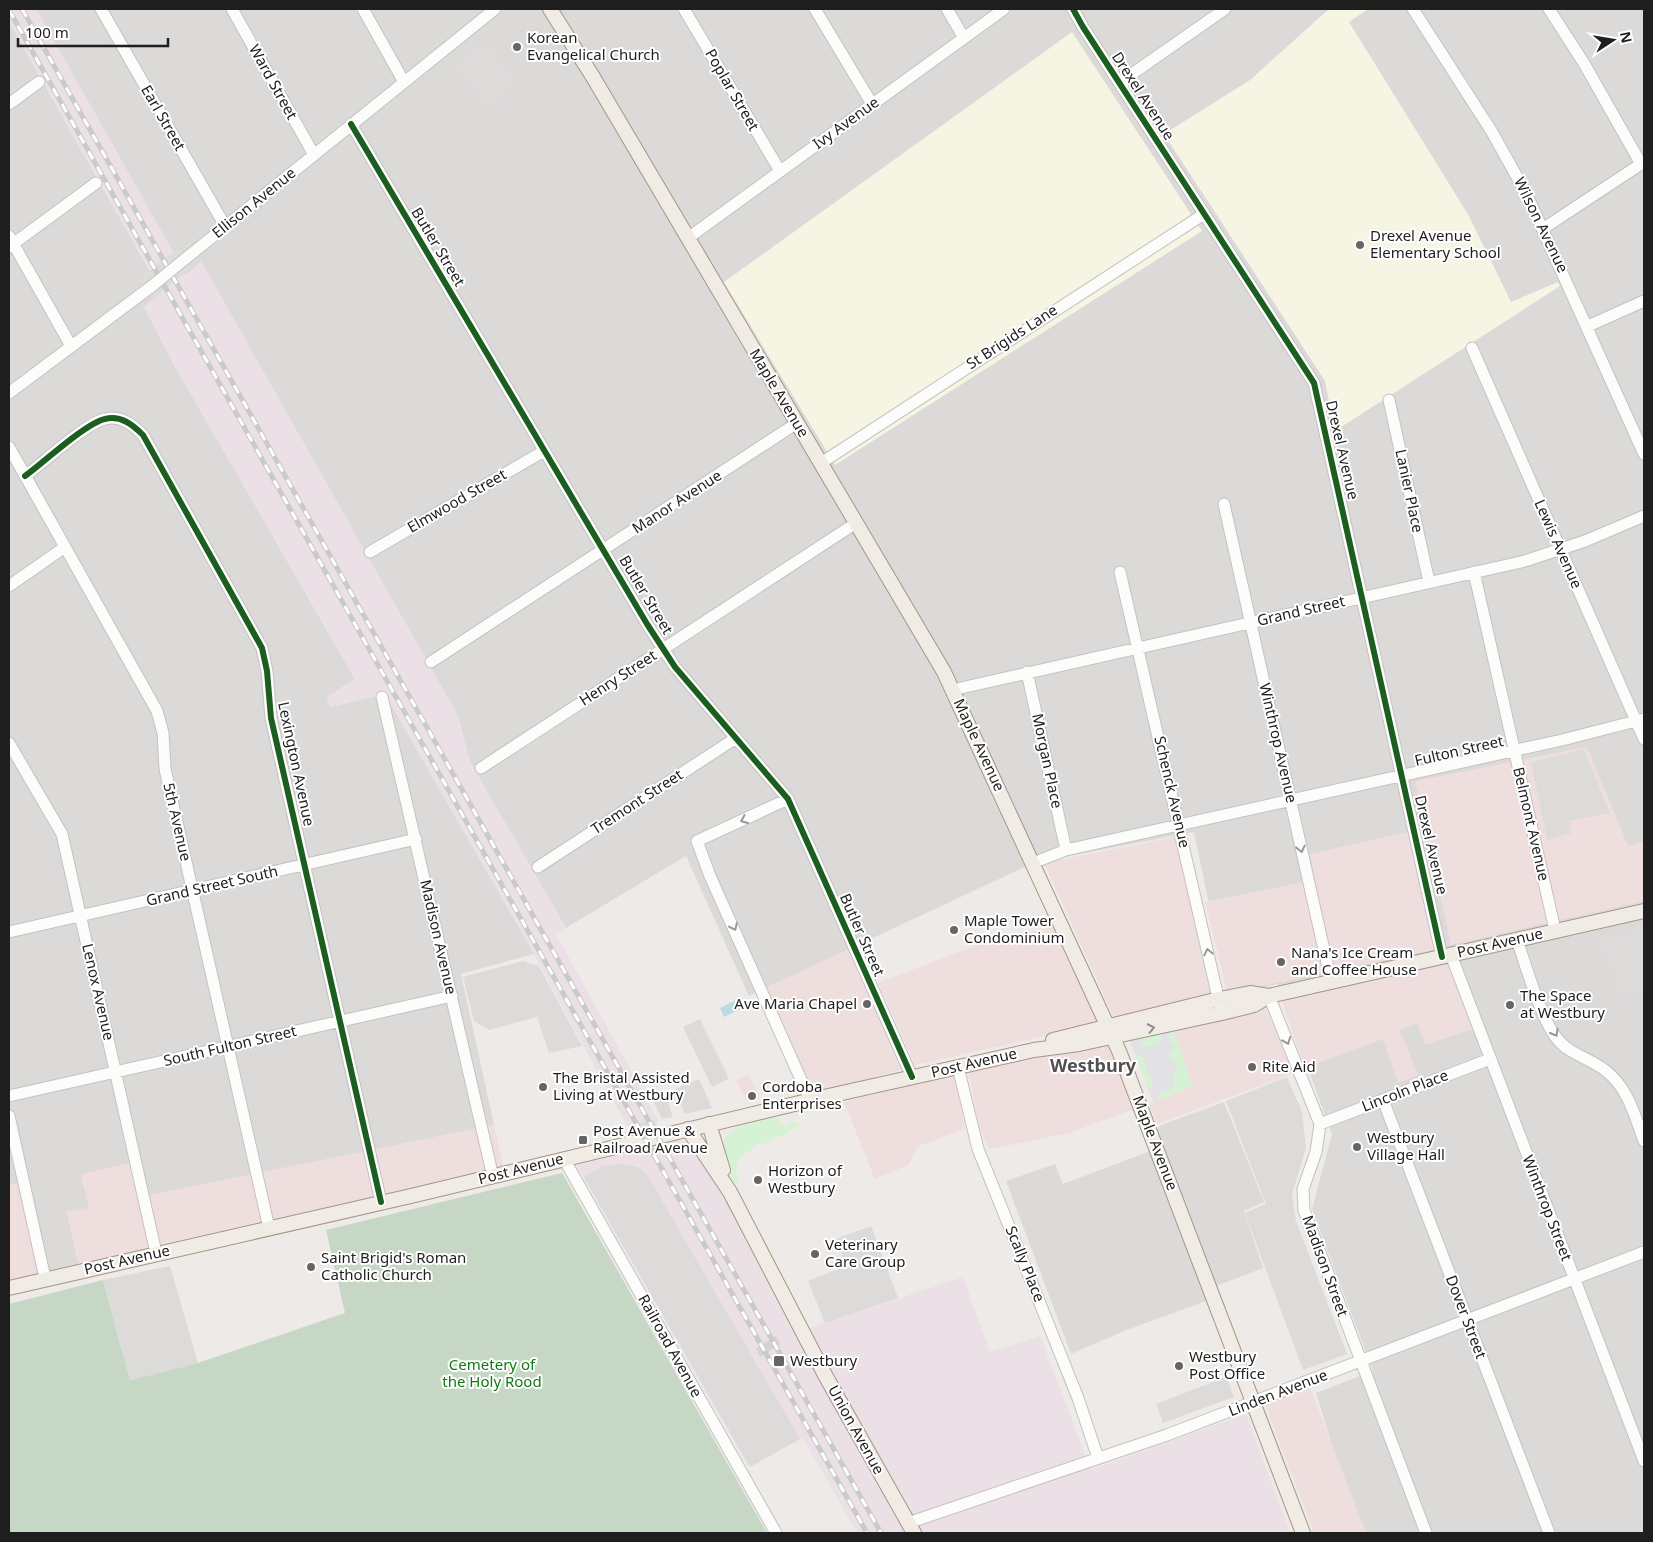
<svg xmlns="http://www.w3.org/2000/svg" width="1653" height="1542" font-family="'Noto Sans',sans-serif">
  <style>
    .residential { fill: #dcdad9 }
    .commercial { fill: #eedede }
    .industrial { fill: #eae0e6 }
    .education { fill: #f6f4e3 }
    .construction { fill: #d6d4c9 }
    .cemetery { fill: #c6d7c5 }
    .park { fill: #d6f2d4 }
    .parking { fill: #dddbda }
    .plaza { fill: #e2e1e6 }
    .water { fill: #bcdadf }
    .pier { fill: #dddcda }
    .lines { fill: none; stroke-linecap: round; stroke-linejoin: round }
    .minor-casing { stroke: #c4c2c1; stroke-width: 13 }
    .major-casing { stroke: #a39684; stroke-width: 16 }
    .minor { stroke: #fcfcfb; stroke-width: 11 }
    .major { stroke: #f0ebe5; stroke-width: 14 }
    .rail-casing { stroke: #cacac9; stroke-width: 5 }
    .rail { stroke: #fff; stroke-width: 3; stroke-dasharray: 9; stroke-linecap: butt }
    .minor-bridge-casing { stroke: #c4c2c1; stroke-width: 13; stroke-linecap: butt }
    .minor-bridge { stroke: #fcfcfb; stroke-width: 11 }
    .cycleway-casing { stroke: #fff; stroke-width: 9 }
    .cycleway { stroke: #1b5e20; stroke-width: 6 }
    .oneway { stroke: #989898 }
    .oneway2 { stroke: #928f8b }
    .poi-dot { fill: #666564; stroke: #fff; stroke-width: 2 }
    .labels { text-anchor: middle; stroke-width: 4; stroke-linejoin: round; paint-order: stroke }
    .poi-label { font-size: 15px; fill: #1e1e1e; stroke: #fff; text-anchor: start }
    .street-label { font-size: 15px; fill: #1e1e1e; stroke: #fff }
    .park-label { font-size: 15px; fill: #0f7a10; stroke: #fff }
    .quarter-label { font-size: 18px; font-weight: bold; fill: #515151; stroke: #fff }
  </style>
  <rect width="100%" height="100%" fill="#edeae7"/>
  <path class="residential" d="M36,9h1608v1524h-279l-20,-46 -29,-94 57,-22 -61,-162 20,-75 -55,-150 -49,12 -34,-164 -161,31 -284,133 -63,-140 -120,72 -96,-166 -12,-46 -257,-454 -15,13z
    M9,22l153,271 -18,14 29,56 182,316 -28,18 3,10 55,-13 149,260 -73,20 33,151 -348,71 -65,-21 8,33 -22,4 13,59 -35,10 -22,-99 -14,3z
    M1224,1102l40,100 -20,9 19,57 -44,17 -13,16 -82,30 -53,23 -65,-173 49,-17 8,20 85,-32 11,-26z"/>
  <path class="commercial" d="M1587,747l41,99 16,-5v60l-193,44 -36,-164z
    M1412,831l25,118 -209,44 -23,-91 110,-22 -5,-26z
    M1179,836l33,161 -97,23 -71,-157z
    M1057,926l42,98 -184,41 -37,-82 107,-41z
    M851,948l52,121 -91,25 -47,-106z
    M1449,964l24,65 -48,16 -8,-22 -17,7 18,45 -20,8 -15,-44 -78,29 -23,-67z
    M1266,1008l28,65 -137,51 -8,-20 44,-18 -20,-55z
    M1108,1041l26,68 -65,24 -80,16 -9,-19 -11,-57z
    M749,1075l10,23 -12,3 -11,-21z
    M954,1075l11,54 -47,17 -10,19 -33,14 -31,-77z
    M494,1125l11,49 -425,97 -13,-59 22,-4 -8,-34 58,-13 7,35z
    M23,1182l22,99 -36,9v-105z
    M1310,1387l56,146h-52l-49,-129z"/>
  <path class="industrial" d="M9,9h27l150,266 15,-14 257,455 12,46 96,166 -10,6 103,188 -32,4 -93,-172 -149,-260 -55,13 -3,-10 28,-18 -182,-316 -29,-56 18,-15 -153,-270z
    M677,1139l12,4 17,18 89,172 168,-56 27,75 50,-16 51,134 155,-56 44,119h-433l-54,-95 -55,28 -172,-301z"/>
  <path class="education" d="M1329,9h39l-19,13 120,194 42,86 47,-20 2,4 -225,145 -10,-50 -161,-247 86,-54z
    M1072,32l130,199 -367,234 -111,-183z"/>
  <path class="construction" d="M776,1336l4,8 -20,13 -4,-9z"/>
  <path class="cemetery" d="M562,1173l205,360h-758v-229l94,-24 27,100 68,-17 147,-50 -19,-83z"/>
  <path class="park" d="M1173,1031l20,55 -40,16 -23,-62z
    M776,1117l8,10 10,-6 6,5 -13,5 1,2 -8,4 -2,-2 -13,9h-7l-5,2 1,2c-15,8 -22,18 -15,34l-4,2c-4,-11 -13,-25 -12,-37 1,-23 36,-26 53,-30z"/>
  <path class="parking" d="M489,38l31,47 -36,25 -32,-47z
    M1584,749l26,64 -41,8 2,12 -24,7 -16,-78z
    M1641,926l3,7v62l-23,6 -26,-64z
    M523,961l16,5 43,80 -33,7 -12,-36 -48,13 -15,-9 -11,-44z
    M700,1019l29,60 -17,8 -29,-60z
    M1287,1077l15,35 4,36 -14,46 4,27 51,133 -44,16 -58,-157 21,-9 -40,-103z
    M699,1079l13,29 -27,6 -12,-24z
    M665,1093l8,24 -11,2 -10,-20z
    M623,1164l17,4 9,10 151,261 -50,28 -166,-290 19,-11z
    M871,1226l27,72 -73,25 -17,-42 38,-15 -10,-27z
    M170,1266l28,97 -68,17 -27,-100z
    M1226,1377l8,20 -71,26 -7,-19z"/>
  <path class="plaza" d="M1169,1032v8l5,8 -6,8 6,4 3,12 -3,4v7l-2,5 -13,5 -1,7 -5,2 -5,-13 5,-3v-4l-7,-11v-8l-2,-4 -10,-7 -4,-12 11,-2 2,7 4,2 13,-4 2,-10z"/>
  <path class="water" d="M738,999l4,9 -18,9 -4,-9z"/>
  <path class="pier" d="M178,248l14,19 -39,31 -15,-19z
    M654,1120l15,27 -23,5 -15,-27z"/>
  <g class="lines">
    <defs>
      <path id="minor" d="M101,9l124,217
        M232,9l82,146
        M363,9l41,73
        M684,9l96,162
        M815,9l57,95
        M947,9l17,29
        M1073,9l10,18 231,356 128,574
        M1413,9l79,123 34,61 118,261
        M1549,9l36,56 56,99
        M1119,83l106,-74
        M9,104l30,-22
        M351,124l296,500 28,43 113,132 124,278
        M1544,228l100,-66
        M9,236l62,110
        M688,238l316,-229
        M9,247l87,-64
        M185,259l310,-250
        M1588,326l56,-25
        M1472,348l172,391
        M9,393l143,-107
        M1389,400l40,182
        M9,447l148,264 6,22 2,36 104,459
        M821,463l383,-249
        M25,476c18,-13 61,-53 80,-57 16,-4 28,6 38,16l119,213 5,23 4,47 110,484
        M1224,504l107,477
        M370,552l174,-101
        M1120,572l100,434
        M1474,572l81,358
        M9,586l56,-39
        M431,662l366,-239
        M1027,672l39,178
        M952,690l573,-129 60,-20 59,-25
        M382,697l111,480
        M9,743l53,91 94,419
        M481,768l375,-245
        M788,799l-91,42 13,35 101,226
        M1033,863l33,-13 496,-110 82,-21
        M538,867l198,-129
        M9,932l407,-93
        M1517,940c9,26 23,75 38,96 13,19 34,21 51,35 22,17 29,45 38,70
        M1451,955l193,506
        M1269,996l51,128 -4,28 -13,37 1,21 122,323
        M958,1067l20,82 100,249 20,60
        M9,1096l443,-100
        M1383,1100l166,433
        M9,1116l36,162
        M1320,1124l170,-65
        M564,1159l212,374
        M908,1523l259,-88 477,-183"/>
      <path id="major" d="M550,9l43,68 351,595 175,379 184,482
        M1053,1040l166,-41 31,-6 19,3
        M709,1124l14,46
        M688,1129l42,63 95,183 89,158
        M9,1288l402,-92 413,-99 210,-47 45,-6 143,-31 32,-8 15,-9 375,-85"/>
    </defs>
    <use href="#minor" class="minor-casing"/>
    <use href="#major" class="major-casing"/>
    <use href="#minor" class="minor"/>
    <use href="#major" class="major"/>
    <defs>
      <path id="rail" d="M22,9l859,1524
        M9,10l858,1523"/>
    </defs>
    <use href="#rail" class="rail-casing"/>
    <use href="#rail" class="rail"/>
    <defs>
      <path id="minor-bridge" d="M152,286l33,-27"/>
    </defs>
    <use href="#minor-bridge" class="minor-bridge-casing"/>
    <use href="#minor-bridge" class="minor-bridge"/>
    <defs>
      <path id="cycleway" d="M1073,9l10,18 231,356 128,574
        M351,124l296,500 28,43 113,132 124,278
        M25,476c18,-13 61,-53 80,-57 16,-4 28,6 38,16l119,213 5,23 4,47 110,484"/>
    </defs>
    <use href="#cycleway" class="cycleway-casing"/>
    <use href="#cycleway" class="cycleway"/>
  </g>
  <defs><path id="oneway-chevron" d="M-2-3.5L2.5 0L-2 3.5" fill="none" stroke-width="1.6" stroke-linecap="round" stroke-linejoin="round" transform="scale(1.25)"/></defs>
  <g class="oneway">
    <use href="#oneway-chevron" transform="translate(744 820) rotate(156)"/>
    <use href="#oneway-chevron" transform="translate(1301 849) rotate(77)"/>
    <use href="#oneway-chevron" transform="translate(734 927) rotate(65)"/>
    <use href="#oneway-chevron" transform="translate(1208 952) rotate(-103)"/>
    <use href="#oneway-chevron" transform="translate(1555 1033) rotate(60)"/>
    <use href="#oneway-chevron" transform="translate(1287 1041) rotate(68)"/>
  </g>
  <use class="oneway2" href="#oneway-chevron" transform="translate(1151 1028) rotate(-12)"/>
  <g class="poi-dot">
    <circle cx="517" cy="47" r="5"/>
    <circle cx="1360" cy="245" r="5"/>
    <circle cx="954" cy="930" r="5"/>
    <circle cx="1281" cy="962" r="5"/>
    <circle cx="867" cy="1004" r="5"/>
    <circle cx="1510" cy="1005" r="5"/>
    <circle cx="1252" cy="1067" r="5"/>
    <circle cx="543" cy="1087" r="5"/>
    <circle cx="752" cy="1096" r="5"/>
    <rect x="578" y="1135" width="10" height="10" rx="2.5"/>
    <circle cx="1357" cy="1147" r="5"/>
    <circle cx="758" cy="1180" r="5"/>
    <circle cx="815" cy="1254" r="5"/>
    <circle cx="311" cy="1267" r="5"/>
    <rect x="773" y="1355" width="12" height="12" rx="2.5"/>
    <circle cx="1179" cy="1366" r="5"/>
  </g>
  <g class="labels">
    <g class="poi-label">
      <text x="527" y="43">Korean<tspan x="527" dy="17">Evangelical Church</tspan></text>
      <text x="1370" y="241">Drexel Avenue<tspan x="1370" dy="17">Elementary School</tspan></text>
      <text x="964" y="926">Maple Tower<tspan x="964" dy="17">Condominium</tspan></text>
      <text x="1291" y="958">Nana's Ice Cream<tspan x="1291" dy="17">and Coffee House</tspan></text>
      <text x="1520" y="1001">The Space<tspan x="1520" dy="17">at Westbury</tspan></text>
      <text x="857" y="1009" text-anchor="end">Ave Maria Chapel</text>
      <text x="1262" y="1072">Rite Aid</text>
      <text x="553" y="1083">The Bristal Assisted<tspan x="553" dy="17">Living at Westbury</tspan></text>
      <text x="762" y="1092">Cordoba<tspan x="762" dy="17">Enterprises</tspan></text>
      <text x="593" y="1136">Post Avenue &amp;<tspan x="593" dy="17">Railroad Avenue</tspan></text>
      <text x="1367" y="1143">Westbury<tspan x="1367" dy="17">Village Hall</tspan></text>
      <text x="768" y="1176">Horizon of<tspan x="768" dy="17">Westbury</tspan></text>
      <text x="825" y="1250">Veterinary<tspan x="825" dy="17">Care Group</tspan></text>
      <text x="321" y="1263">Saint Brigid's Roman<tspan x="321" dy="17">Catholic Church</tspan></text>
      <text x="1189" y="1362">Westbury<tspan x="1189" dy="17">Post Office</tspan></text>
      <text x="790" y="1366">Westbury</text>
    </g>
    <g class="street-label">
      <text transform="translate(273 82) rotate(61)" y="5">Ward Street</text>
      <text transform="translate(732 90) rotate(60)" y="5">Poplar Street</text>
      <text transform="translate(1143 96) rotate(57)" y="5">Drexel Avenue</text>
      <text transform="translate(163 118) rotate(60)" y="5">Earl Street</text>
      <text transform="translate(846 123) rotate(-36)" y="5">Ivy Avenue</text>
      <text transform="translate(254 203) rotate(-39)" y="5">Ellison Avenue</text>
      <text transform="translate(1541 225) rotate(64)" y="5">Wilson Avenue</text>
      <text transform="translate(438 247) rotate(59)" y="5">Butler Street</text>
      <text transform="translate(1012 337) rotate(-33)" y="5">St Brigids Lane</text>
      <text transform="translate(779 393) rotate(59)" y="5">Maple Avenue</text>
      <text transform="translate(1342 450) rotate(77)" y="5">Drexel Avenue</text>
      <text transform="translate(1409 491) rotate(78)" y="5">Lanier Place</text>
      <text transform="translate(457 501) rotate(-30)" y="5">Elmwood Street</text>
      <text transform="translate(677 502) rotate(-33)" y="5">Manor Avenue</text>
      <text transform="translate(1558 544) rotate(66)" y="5">Lewis Avenue</text>
      <text transform="translate(646 595) rotate(59)" y="5">Butler Street</text>
      <text transform="translate(1301 611) rotate(-13)" y="5">Grand Street</text>
      <text transform="translate(618 678) rotate(-33)" y="5">Henry Street</text>
      <text transform="translate(1278 743) rotate(77)" y="5">Winthrop Avenue</text>
      <text transform="translate(979 745) rotate(65)" y="5">Maple Avenue</text>
      <text transform="translate(1459 751) rotate(-13)" y="5">Fulton Street</text>
      <text transform="translate(1047 761) rotate(78)" y="5">Morgan Place</text>
      <text transform="translate(296 764) rotate(78)" y="5">Lexington Avenue</text>
      <text transform="translate(1172 792) rotate(77)" y="5">Schenck Avenue</text>
      <text transform="translate(637 802) rotate(-33)" y="5">Tremont Street</text>
      <text transform="translate(177 822) rotate(77)" y="5">5th Avenue</text>
      <text transform="translate(1531 824) rotate(77)" y="5">Belmont Avenue</text>
      <text transform="translate(1431 845) rotate(77)" y="5">Drexel Avenue</text>
      <text transform="translate(212 886) rotate(-13)" y="5">Grand Street South</text>
      <text transform="translate(862 935) rotate(66)" y="5">Butler Street</text>
      <text transform="translate(438 937) rotate(77)" y="5">Madison Avenue</text>
      <text transform="translate(1500 943) rotate(-13)" y="5">Post Avenue</text>
      <text transform="translate(98 992) rotate(77)" y="5">Lenox Avenue</text>
      <text transform="translate(230 1046) rotate(-13)" y="5">South Fulton Street</text>
      <text transform="translate(974 1063) rotate(-13)" y="5">Post Avenue</text>
      <text transform="translate(1405 1091) rotate(-21)" y="5">Lincoln Place</text>
      <text transform="translate(1155 1143) rotate(69)" y="5">Maple Avenue</text>
      <text transform="translate(521 1169) rotate(-14)" y="5">Post Avenue</text>
      <text transform="translate(1547 1208) rotate(69)" y="5">Winthrop Street</text>
      <text transform="translate(127 1260) rotate(-13)" y="5">Post Avenue</text>
      <text transform="translate(1025 1264) rotate(68)" y="5">Scally Place</text>
      <text transform="translate(1325 1266) rotate(70)" y="5">Madison Street</text>
      <text transform="translate(1466 1317) rotate(69)" y="5">Dover Street</text>
      <text transform="translate(670 1346) rotate(61)" y="5">Railroad Avenue</text>
      <text transform="translate(1278 1393) rotate(-21)" y="5">Linden Avenue</text>
      <text transform="translate(856 1430) rotate(61)" y="5">Union Avenue</text>
    </g>
    <g class="park-label">
      <text x="492" y="1370">Cemetery of<tspan x="492" dy="17">the Holy Rood</tspan></text>
    </g>
    <g class="quarter-label">
      <text x="1093" y="1072">Westbury</text>
    </g>
  </g>
  <rect width="1653" height="1542" fill="none" stroke="#1e1e1e" stroke-width="20"/>
  <g transform="translate(1613 40) rotate(78)" stroke="#ffffff" stroke-width="4" paint-order="stroke">
  <path d="M0-4L9 19L0 12L-9 19Z" fill="#1e1e1e"/>
  <text y="-8" font-size="14" font-weight="bold" text-anchor="middle" fill="#1e1e1e">N</text>
  </g>
  <path d="M18 38v8h150v-8" fill="none" stroke="#1e1e1e" stroke-width="2.5"/>
  <text x="25" y="38" font-size="15" fill="#1e1e1e" stroke="#ffffff" stroke-width="4" paint-order="stroke">100 m</text>
</svg>
